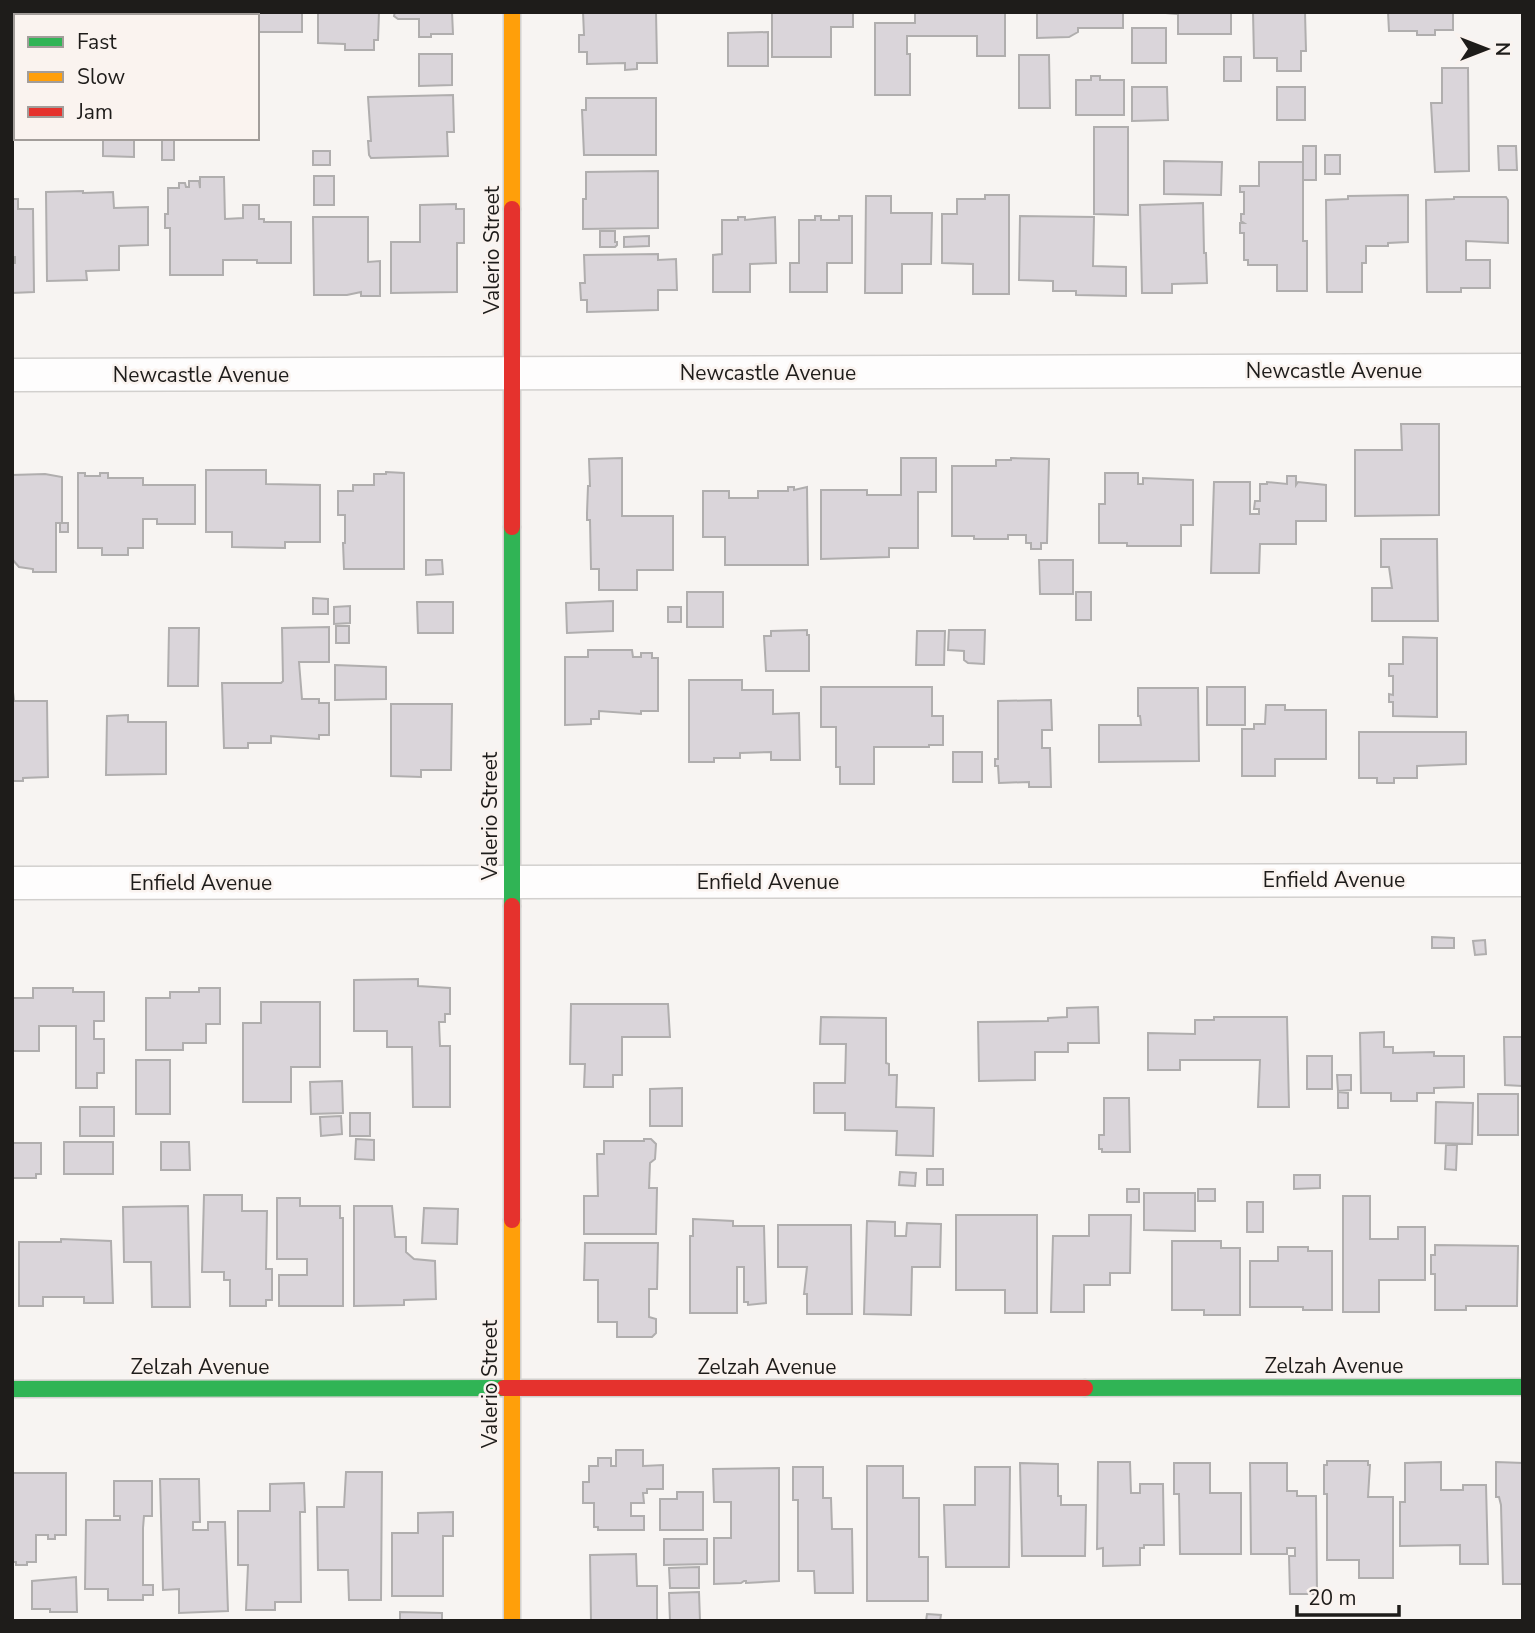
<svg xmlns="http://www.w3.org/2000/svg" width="1535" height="1633" font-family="'Nunito Sans',sans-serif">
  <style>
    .building { fill: #dad5da; stroke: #b0aeae; stroke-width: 2 }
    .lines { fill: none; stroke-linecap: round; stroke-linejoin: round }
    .street-casing { stroke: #d2d0ce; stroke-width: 35 }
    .fast-casing { stroke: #d2d0ce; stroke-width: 19 }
    .slow-casing { stroke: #d2d0ce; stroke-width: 19 }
    .jam-casing { stroke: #d2d0ce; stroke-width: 19 }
    .street { stroke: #fefdfd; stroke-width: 32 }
    .fast { stroke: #30b455; stroke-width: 16 }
    .slow { stroke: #ff9f0a; stroke-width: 16 }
    .jam { stroke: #e5322d; stroke-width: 16 }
    .labels { text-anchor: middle; stroke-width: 5; stroke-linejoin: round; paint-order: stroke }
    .street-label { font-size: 21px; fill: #1e1c1a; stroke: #faf3ef }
  </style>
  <rect width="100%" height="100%" fill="#f7f4f2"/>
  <path class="building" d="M71,12h53v4h-53z
    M187,12h115v20h-45v-16h-70z
    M318,12h61l-1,28h-4v10h-29v-6l-27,-1z
    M395,12h57l1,22h-22v3h-12v-18h-21l-4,-3z
    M583,12h73l1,51h-20v6l-12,1v-7l-38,1v-12h-8v-17h5z
    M772,12h81v15h-22v30h-59z
    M915,12h90v44h-28v-20h-70v18h3v41h-35v-72h40z
    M1037,12h86v16h-45v4l-9,5 -32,1z
    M1153,12h78v22h-53v-20z
    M1253,12h52l1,39h-5v20h-24v-13h-23z
    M1388,12h65v18h-18v5h-18v-4h-28z
    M1132,28h34v35h-34z
    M768,32v34h-40v-33z
    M419,54h33v31l-33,1z
    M1019,55h30l1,53h-31z
    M1224,57h17v24h-17z
    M12,60h4v29h-4z
    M1442,68h26l1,103 -34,1 -4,-69h11z
    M1091,76h9v4h24v35h-48v-35h15z
    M1132,87h35l1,33 -36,1z
    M1277,87h28v33h-28z
    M12,91h4v33h-4z
    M453,95l1,37h-7l1,24 -77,2 -2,-3 -1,-14h3l-3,-44z
    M586,98h70v57h-72l-2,-45h4z
    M1094,127h34v88l-34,-1z
    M103,138l31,1v18l-31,-1z
    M162,138h12v22h-12z
    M1303,146h13v34h-13z
    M1498,146h18l1,24h-18z
    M313,151h17v14h-17z
    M1325,155h15v19h-15z
    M1164,161l58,1 -1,33 -57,-1z
    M1259,162h44v79h4v50h-30v-26h-29v-5h-4v-27h-4v-10h4l-3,-2v-7h3v-22h-4v-6h19z
    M658,171v57l-75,1v-30h3v-27z
    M314,176h20v29h-20z
    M200,177h24l1,42 18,-1v-13h16v14h5v3h27v41h-34v-3h-34v15h-53v-47h-5v-14h3v-26h11v-5h6l1,4h3v-6h10l1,7z
    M83,191v2l30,-1 1,16 34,-1v38l-29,1v24l-33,1 1,9 -40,1 -1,-89z
    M985,195h24v99h-36v-30l-31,-1v-49h15v-15h28z
    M1408,195v47l-20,1v3h-22v17h-4v29h-35l-1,-92 22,-1v-3z
    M866,196h25v17h41l-1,51h-29v29h-37z
    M1454,197h52l2,3v43l-42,-2v19h24v28h-29v4h-34l-1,-92 28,-1z
    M12,199h6v10h15l1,83 -22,1v-30h3v-6h-3z
    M1203,203l1,50h2l1,30 -35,1v9h-30l-2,-88z
    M456,204v5h8v34h-7v49l-66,1v-51h29v-37z
    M815,216h6v4h18v-4h13v47h-25v29h-37v-29h9v-43h16z
    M1020,216l74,1 -1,49 33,1v29l-50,-1v-4h-23v-10l-34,-1z
    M313,217h55v45l12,-1v35h-19v-4l-14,3h-33z
    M738,217h7v3l30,-3 1,46 -26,1v28h-37v-37l9,-1v-34h16z
    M600,231h15v11h2v3l-2,2h-15z
    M649,236v10l-25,1v-10z
    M658,254v6l18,-1 1,31h-19v20l-71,2v-12h-6l-1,-17h5l-1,-28z
    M1401,424h38v91l-84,1v-66h47z
    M622,458v58h51v54h-36v20h-38v-21h-8l-1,-49h-3v-7l1,-27h2l-1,-27z
    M901,458h35v34h-18v56h-29v9l-68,2v-69h46v5h34z
    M1011,458l38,1 -2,84h-6v6h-10v-6h-5v-8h-18v4h-34v-3h-22v-70h44v-6h15z
    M206,470h60v14l54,1v57h-35v6l-53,-1v-15h-26z
    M386,472l18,1v96h-60l-1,-26h2v-28h-7v-24h15v-6h21v-11h12z
    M78,473h7v3h15v-3h8v5h35v7h52v39h-38v-5h-14v29h-15v7h-26v-7h-24z
    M1105,473h33v11h5v-6l50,2v45h-12v21h-54v-3h-28v-39h6z
    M45,474l17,3v46h6v9h-8v-9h-4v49h-23v-3l-14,-2 -7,-8v-84z
    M1287,476h9v9l2,-3 28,3v36h-30v23h-36l-1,29h-48l3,-91h36v32h9v-5h-5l1,-8h5v-17h7v-2l20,2z
    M788,487h6v3l13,-3 1,78h-83v-28h-22v-46h26v7h29v-7h30z
    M1381,539h56l1,82h-66v-33h20l-3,-21h-8z
    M426,560h16l1,14 -17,1z
    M1039,560h34v34h-33z
    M687,592h36v35h-36z
    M1076,592h15v28h-15z
    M313,598l15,1v15h-15z
    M613,601v30l-46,2 -1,-30z
    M417,602h36v31h-35z
    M350,606v17l-16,1v-17z
    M668,607h13v15h-13z
    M336,626h13v17h-13z
    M329,627v35h-30l3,37h17v4h10v32h-10v4l-48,-3v7h-23v5h-24l-2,-65h59l2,-2 -1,-53z
    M169,628h30l-1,58h-30z
    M807,630v5h2v36h-43l-2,-35h7v-5z
    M949,630h36l-1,34 -16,-1 -4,-3v-9l-16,-1z
    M917,631h28l-1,34h-28z
    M1403,637l34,1v79l-44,-1v-14h-4v-8l4,1v-19h-4v-12h14z
    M588,650h44l1,7h8v-4h11v5h6v53h-17v3l-42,-3v8h-8v5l-26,1v-68h23z
    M335,665l51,2v32l-51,1z
    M689,680h53v10h31v24l26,-1 1,47h-29v-8l-31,1v5h-26v4h-25z
    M12,683l2,18h33l1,76 -25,1v3h-11z
    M821,687h111v29h11v29h-14v2h-55v37h-34v-17h-4v-40h-15z
    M1207,687h38v38h-38z
    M1138,688h60l1,73 -100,1v-37h42l-1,-9h-2z
    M1051,700l1,30h-10v18h8l1,39h-22v-5l-30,1 -1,-17h-3v-7h3v-58z
    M391,704h61l-1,66h-30v7l-30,-1z
    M1266,705h19v5h41v49h-51v17h-33v-47h12v-5h11z
    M128,715v7h38v52l-60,1 1,-59z
    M1359,732h107v32l-49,2v12h-23v5h-17v-5h-18z
    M953,752h29v30h-29z
    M1432,937l22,1v10h-22z
    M1485,940l1,14 -11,1 -2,-14z
    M418,979v7l32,2v26h-5v8h-6l1,24h10v61h-37l-1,-60h-25v-16h-33v-51z
    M33,988h40v4h31v29h-10v18h10v34h-7v15h-21v-62h-37v25h-27v-53h21z
    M199,988h21v36h-14v19h-23v7h-37v-52h24v-6h29z
    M261,1002h59v65h-29v35h-48v-79h18z
    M571,1004h97l2,33h-48v38h-9v12h-29l1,-23h-15z
    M1098,1007l1,36h-31v9h-33v28l-56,1 -1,-59 70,-1v-3l19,-1v-9z
    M821,1017l65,1v45l3,1v11h8l-1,32 38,1 -1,48 -37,-1 1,-24 -52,-1v-17h-31v-30h31l1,-39h-26z
    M1214,1017h73l2,90h-31l2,-47h-80v10h-32v-37l47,1v-14h19z
    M1384,1032v15h9v6l41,-1v4h30v31l-30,1v5h-17v8h-26v-8h-30l-1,-60z
    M1504,1037h19l-1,49 -17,-1z
    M1307,1056h25v33h-25z
    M136,1060h34v54h-34z
    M1337,1075h14v15l-13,1z
    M342,1081l1,32 -32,1 -1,-32z
    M682,1088v38h-32v-37z
    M1338,1092l10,1v15h-10z
    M1478,1094h40v41h-40z
    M1104,1098h25l1,54h-28v-3h-3v-14h5z
    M1436,1102l37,1 -1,41 -37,-1z
    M80,1107h34v29h-34z
    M350,1113h20v23h-20z
    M341,1116l1,18 -21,2 -1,-19z
    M356,1139l18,1v20l-19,-1z
    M644,1139h7l5,5 -1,15 -5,4 -1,25h8l-1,46h-72v-38h14l-1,-42h7v-13h40z
    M64,1142h49v32h-49z
    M161,1142h28l1,28h-29z
    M12,1143h29v31h-5v4h-24z
    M1446,1145h11l-1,25 -11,-1z
    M927,1169h16v16h-16z
    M900,1172l16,1 -1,13 -16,-1z
    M1294,1175h26v13l-26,1z
    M1127,1189h12v13h-12z
    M1198,1189h17v12h-17z
    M1144,1193h51v38l-51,-1z
    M204,1195h38v16h25l-1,58h6v31h-6v6h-36v-26h-6v-8h-22z
    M1343,1196h27v43h28v-12h27v53h-46v32h-36z
    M277,1198h23v8h40v12h3v88h-64v-31h28v-16h-30z
    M1247,1202h16v30h-16z
    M188,1206l2,101h-38l-1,-45h-27l-1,-55z
    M354,1206h38l3,31h11v15l8,7 21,2 1,38 -32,1v5l-50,1z
    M424,1208l34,1 -1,35 -35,-1z
    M956,1215h81v98h-32v-23h-49z
    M1089,1215h42l-1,58h-20v12h-26v27h-33l2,-76h36z
    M693,1219l40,2v5h31l2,77 -18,2v-3h-4v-35h-7v46h-47v-77h3z
    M867,1221l28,1v14h11l1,-13 34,1 -1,43h-28l-1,48 -47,-1z
    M778,1225h73l1,89h-45v-20h-3l3,-27h-29z
    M61,1239l50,2 2,62h-29v-6h-41v9h-24v-64h42z
    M1172,1241h49v7h19v67h-36v-5h-32z
    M585,1243h73l-1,46h-8v28l7,2v14l-4,4h-35v-15h-19v-42h-14z
    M1435,1245l83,1 -1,60h-51v4h-31v-36h-4v-19h4z
    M1278,1247h30v4h24v59h-29v-3h-53v-46h28z
    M616,1450h27v16l20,-1v24h-16v4h-4l1,10h-13v13h13v14h-46v-3h-4v-24h-11v-21h6v-16h9v-8h13v8h5z
    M1327,1461h41v4h2l-2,32h25v81h-34v-18h-32v-66h-3v-29h3z
    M1098,1462h32l1,31h9v-9h23l1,61h-20v3h-4v17l-37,1v-18l-6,1z
    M1441,1462v28h22v-5h23l2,79h-28v-19l-60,1v-44h5v-39z
    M1496,1462l27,1 -1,121h-19l-2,-79 -2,-8h-3z
    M1020,1463l38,1v32h3v9h25l-1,51h-63z
    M1174,1463h36v30h31v61h-61l-1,-60h-5z
    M1250,1463h37v28h10v5h19l1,98h-27l-1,-38h6v-8h-8v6h-36z
    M867,1466h36v32h16v59h9v44h-61z
    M793,1467h30v31h8l1,31h20l1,64h-38l-1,-22h-16v-71h-5z
    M975,1467h35l-1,100h-63l-2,-62h31z
    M779,1468v113l-33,2v-2h-2l-3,2 -27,1v-46h17v-36h-17l-1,-33z
    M346,1472h36l-1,128h-32l-1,-30h-30l-1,-63h27z
    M12,1473h54v62h-11v4h-7v-4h-12v27h-9v3h-11v-3h-4z
    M160,1479h39l1,43h-7v8h15v-8h17l3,89 -49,2v-24l-16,1z
    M114,1481h38v35h-8l-1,12v57h10v10h-10v5h-35v-11h-23l1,-69h34v-4h-6z
    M304,1483l1,29h-5l1,90h-26v8h-29l2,-45h-10v-54h32v-27z
    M677,1492h26v38h-43v-31h17z
    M453,1512v24h-10v60h-51v-63h26v-20z
    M664,1539h43v25l-43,1z
    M636,1554l1,32h20v35h-66l-1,-66z
    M699,1567v21h-29l-1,-20z
    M76,1577l1,35h-27v-3h-18v-28z
    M699,1592l1,29h-30l-1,-28z
    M400,1612l42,1v8h-42z
    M927,1614l14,1 -1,6h-14z"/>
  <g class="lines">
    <defs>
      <path id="street" d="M12,375l1511,-5
        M12,883l1511,-3"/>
      <path id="fast" d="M512,527v379
        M1085,1388l438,-1
        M12,1389l492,-1"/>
      <path id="slow" d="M512,12v197
        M512,1220v401"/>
      <path id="jam" d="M512,209v318
        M512,906v314
        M504,1388h581"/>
    </defs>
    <use href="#street" class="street-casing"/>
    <use href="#fast" class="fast-casing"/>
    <use href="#slow" class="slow-casing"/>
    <use href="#jam" class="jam-casing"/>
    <use href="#street" class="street"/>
    <use href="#fast" class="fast"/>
    <use href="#slow" class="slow"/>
    <use href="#jam" class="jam"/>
  </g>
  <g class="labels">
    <g class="street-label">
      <text transform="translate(492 250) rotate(-90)" y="7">Valerio Street</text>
      <text x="1334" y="378">Newcastle Avenue</text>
      <text x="768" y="380">Newcastle Avenue</text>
      <text x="201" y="382">Newcastle Avenue</text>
      <text transform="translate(490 816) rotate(-90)" y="7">Valerio Street</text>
      <text x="1334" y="887">Enfield Avenue</text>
      <text x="768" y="889">Enfield Avenue</text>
      <text x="201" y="890">Enfield Avenue</text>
      <text x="1334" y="1373">Zelzah Avenue</text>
      <text x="200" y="1374">Zelzah Avenue</text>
      <text x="767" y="1374">Zelzah Avenue</text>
      <text transform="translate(490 1384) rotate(-90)" y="7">Valerio Street</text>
    </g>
  </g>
  <rect width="1535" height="1633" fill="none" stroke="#1e1c1a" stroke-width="28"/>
  <rect x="14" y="14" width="245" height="126" fill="#faf3ef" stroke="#a29d9a" stroke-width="2"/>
  <rect x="28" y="37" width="35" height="10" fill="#30b455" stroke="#a29d9a" stroke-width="2"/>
  <text x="77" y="49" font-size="21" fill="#1e1c1a">Fast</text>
  <rect x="28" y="72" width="35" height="10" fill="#ff9f0a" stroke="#a29d9a" stroke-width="2"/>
  <text x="77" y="84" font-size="21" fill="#1e1c1a">Slow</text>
  <rect x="28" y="107" width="35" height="10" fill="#e5322d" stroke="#a29d9a" stroke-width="2"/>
  <text x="77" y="119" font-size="21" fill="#1e1c1a">Jam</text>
  <g transform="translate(1486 49) rotate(90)" stroke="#faf3ef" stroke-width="5" paint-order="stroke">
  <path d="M0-5L12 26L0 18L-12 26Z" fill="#1e1c1a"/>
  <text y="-10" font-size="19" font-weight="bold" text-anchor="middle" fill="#1e1c1a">N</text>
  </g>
  <path d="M1297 1605v10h102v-10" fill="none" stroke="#1e1c1a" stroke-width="3.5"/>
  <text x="1308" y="1605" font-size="21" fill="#1e1c1a" stroke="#faf3ef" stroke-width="5" paint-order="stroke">20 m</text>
</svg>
